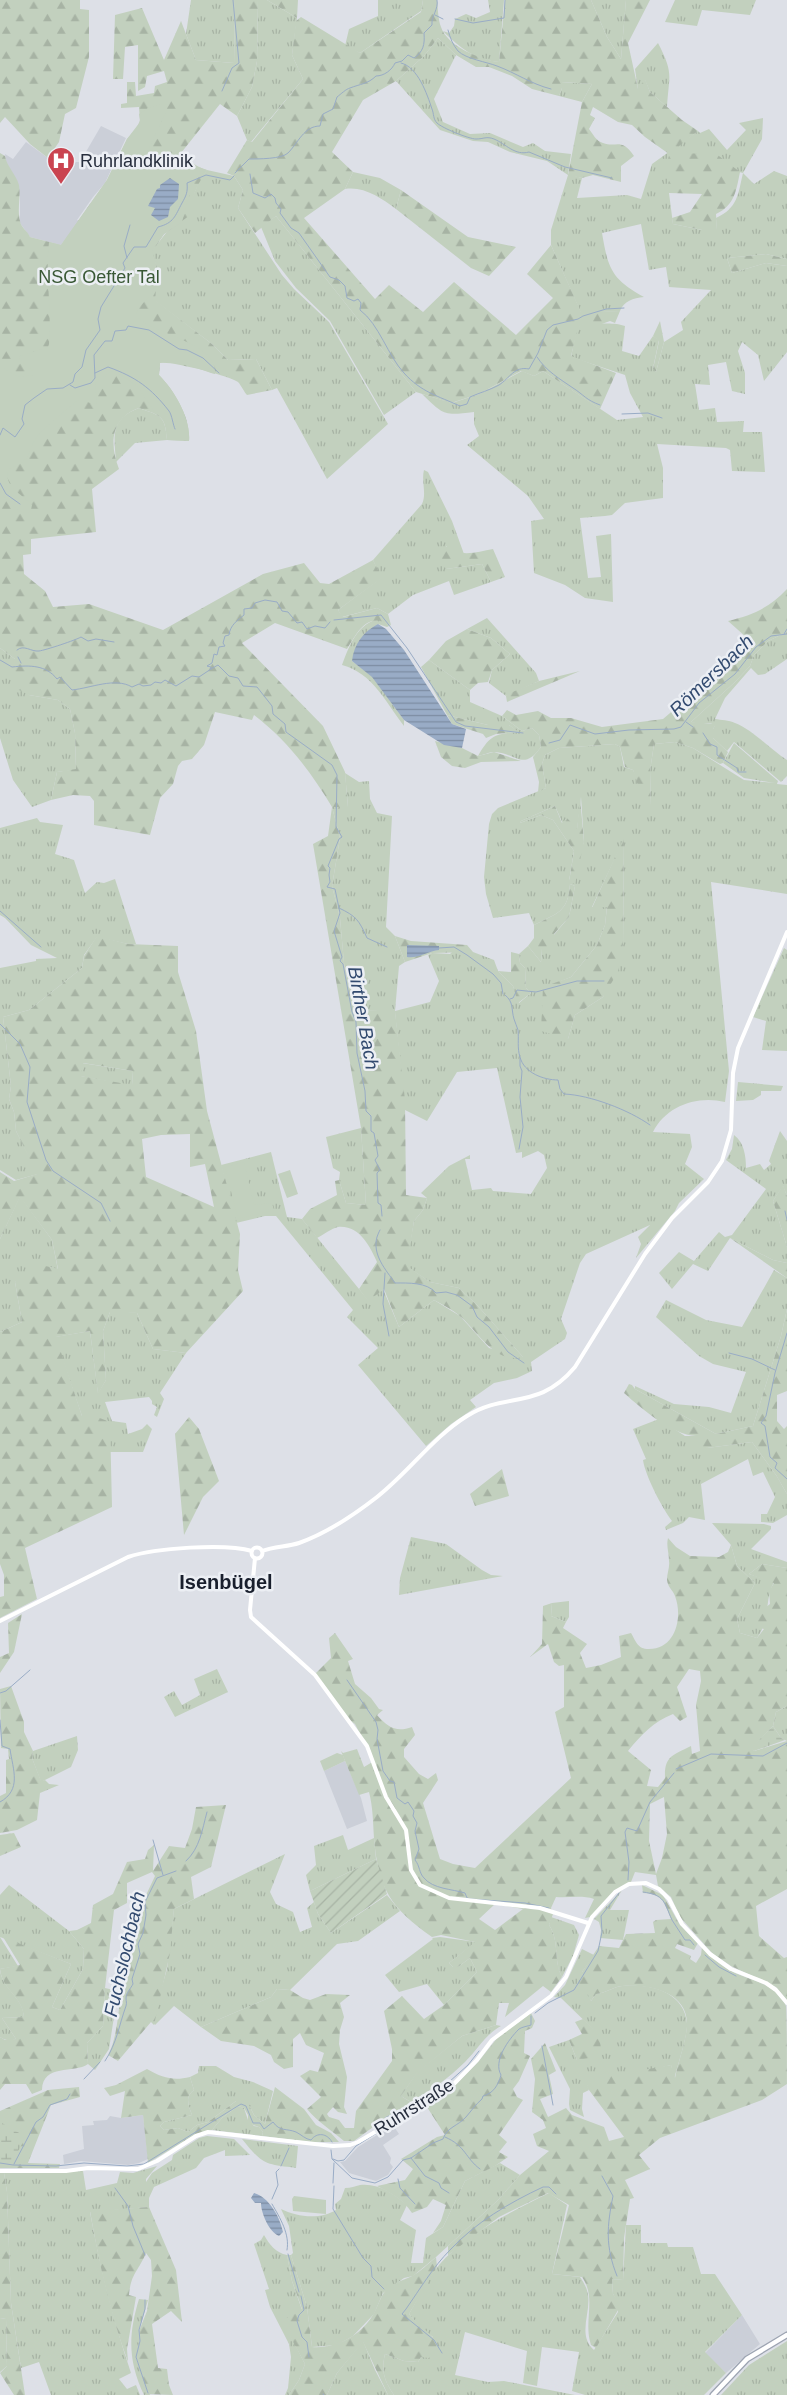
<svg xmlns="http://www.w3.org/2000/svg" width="787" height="2395" font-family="Helvetica,sans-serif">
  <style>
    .built { fill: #cbcfd8 }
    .grass { fill: url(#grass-tufts); fill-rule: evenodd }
    .forest { fill: url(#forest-firs); fill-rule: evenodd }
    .wetland { fill: url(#wetland-marsh) }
    .park { fill: #c2d0be }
    .garden { fill: url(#garden-furrows) }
    .water { fill: url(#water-rules) }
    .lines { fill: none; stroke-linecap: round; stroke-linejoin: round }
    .stream { stroke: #99acc6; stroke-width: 1 }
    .primary-casing { stroke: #9da4b2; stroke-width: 7 }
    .secondary { stroke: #fff; stroke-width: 4 }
    .primary { stroke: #fff; stroke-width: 4.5 }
    .labels { text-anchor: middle; stroke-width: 5; stroke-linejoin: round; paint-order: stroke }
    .poi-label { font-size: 18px; fill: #272e3d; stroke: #eceff4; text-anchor: start }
    .park-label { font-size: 18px; fill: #395835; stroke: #eceff4 }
    .street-label { font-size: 18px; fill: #272e3d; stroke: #eceff4 }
    .water-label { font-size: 19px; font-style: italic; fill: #324a6f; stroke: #eceff4 }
    .quarter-label { font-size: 20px; font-weight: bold; fill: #191f2d; stroke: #eceff4 }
  </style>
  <defs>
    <pattern id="grass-tufts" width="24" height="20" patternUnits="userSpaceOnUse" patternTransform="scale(1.25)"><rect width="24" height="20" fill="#c2d0be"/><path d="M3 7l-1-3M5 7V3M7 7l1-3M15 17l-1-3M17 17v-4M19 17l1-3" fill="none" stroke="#a7b3a4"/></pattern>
    <pattern id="forest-firs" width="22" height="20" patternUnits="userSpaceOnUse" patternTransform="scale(1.25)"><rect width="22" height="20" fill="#c2d0be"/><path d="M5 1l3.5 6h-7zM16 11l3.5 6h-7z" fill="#a7b3a4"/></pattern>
    <pattern id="wetland-marsh" width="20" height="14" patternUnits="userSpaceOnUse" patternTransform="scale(1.25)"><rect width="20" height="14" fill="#c2d0be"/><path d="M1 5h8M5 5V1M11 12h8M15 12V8" fill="none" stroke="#a7b3a4"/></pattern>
    <pattern id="garden-furrows" width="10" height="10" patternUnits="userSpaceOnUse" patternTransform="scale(1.25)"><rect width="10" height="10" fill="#c2d0be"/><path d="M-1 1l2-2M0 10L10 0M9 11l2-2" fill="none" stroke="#a7b3a4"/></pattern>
    <pattern id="water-rules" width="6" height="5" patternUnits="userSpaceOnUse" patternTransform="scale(1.25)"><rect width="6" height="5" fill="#99acc6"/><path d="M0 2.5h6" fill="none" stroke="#7d8ca2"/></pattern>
  </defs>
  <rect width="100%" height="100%" fill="#dde0e7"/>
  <path class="built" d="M101,126l25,12 -21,45 -12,14 -16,23 2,1 -18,24 -31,-8 -10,-14v-27l-14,-34 -1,-8 8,5 13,-17 22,16 5,-7 15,17 8,-6h4z
    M345,1761l16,37 6,23 -20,8 -23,-58z
    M143,2115l5,44 -9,4 -11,2 -47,-4 -17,3 -1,-9 21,-6 -2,-23 12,-1 -1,-4 14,-1 3,-4 11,2z
    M393,2125l6,9 -16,11 8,13 -1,5 3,4 -5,8 -12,6 -27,-8 -9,-11 5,-1 13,-14z
    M742,2315l18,29 -34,29 -21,-20z"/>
  <path class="grass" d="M191,0h44l-1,63 -38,-3 -10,-26z
    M258,0h9l30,18 -5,37 11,24 -52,63 -4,-2 -10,-24 15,-29 5,-26z
    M378,0h45l-2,11 -61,42 -15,-7 4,-17 29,-13z
    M488,0h16l-5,62c-24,-2 -39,-14 -56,-31l6,2 5,-7 1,-7 11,-5 10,4 14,-6z
    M591,0h35l-5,59 -14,-22z
    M675,0h81l-6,15 -48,-5 -5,16 -32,-4z
    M438,38l18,17 -22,44 9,23 27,12 20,-1 33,14 10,-4 12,8 26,3 -3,20 14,4 -5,20 50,-3 14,4 11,-35 46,-33 2,2 9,-4 18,21 19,-20 -7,-7 24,-5 -1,21 -19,34 11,11 20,-13 13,5v83l-21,-5 -39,4 5,15 34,-10 21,3v86l-23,29 -6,-26 -16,-13 -4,9 7,22v21l-13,-3 -6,-29 -18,3 2,20 -15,-1 4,26 16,-2 2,14 27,-1 -1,11h19l3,40 -33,-1 -2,-21 -4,-2 -69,-4 6,24v30l-38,5 -13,12 -7,1 -25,2 8,60 13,-1 -5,-41 15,-2 2,68 -28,-4 -20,-13 -31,-12 -3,-52 13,-2 -16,-23 -61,-51 12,-9 -5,-12v-12c-31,4 -30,3 -52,-18l30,9 27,-9 43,-23 12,5 9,-5 74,49 26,-3 -13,-24 -5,-18 -54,-18 6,-29 10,-7c15,5 22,0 38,5l-3,25 17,5 14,-20 6,4 -6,28 3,4 8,-30 19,-12 -2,-8 30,-32 -42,-3 -3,-20 -17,3 -8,-46 -39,9c6,35 9,46 42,64 -11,1 -20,4 -24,14l-39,2 -30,-68v-15l17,-55 -21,-14 -37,-9 -22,-10 -15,-1 -33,-11 -44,-49 28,-25zM669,154l74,19c-5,21 -5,35 -27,45l1,12h-15l-29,-6 -4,-31z
    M658,43c16,31 11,31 9,64l-17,-15 -5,-12 -7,10 -3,-21z
    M561,82l31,2 -10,18 -23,-6 3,-8z
    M207,170l27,6 9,14 -5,18 44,67 12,14 35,33 59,102 -61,55 -50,-91 -5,2 -16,-31 -28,1 -16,-16 -58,-44 4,-30 -7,-18 40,-51 9,-22z
    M353,172l27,6 21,12 -5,19c-15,-11 -32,-23 -51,-20z
    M276,216l140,176 -32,23 -54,-94 -34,-33 -21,-27 -14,-34z
    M139,408c22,8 26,7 28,32l-32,3 -19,19c-2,-27 -6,-43 23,-54z
    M424,470l4,2 24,49 12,33 -11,-2 -7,-6v23l36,-5 9,18 -37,13 -5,-14 -36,14 -25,19 -11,-6 -35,9 -4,-7 43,-32 -8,-18 49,-56c5,-10 -1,-23 2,-34z
    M487,618l49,55 3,8 -33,15 -17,-13 3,-13 18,-16 -19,-16 -24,-9z
    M380,619l11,6 -4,2 -9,-3 -26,37 21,16 31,43v6c-18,-23 -31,-53 -62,-61 7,-19 16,-43 38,-46z
    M787,632v27l-22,15 -7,1 -7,-7 -26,30 -10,21c6,1 14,1 20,4 18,7 35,26 52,37v16l-6,6 -47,-40 -7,9 -14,-13v-9l2,-4c-8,-4 -15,0 -24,-3l44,-40 15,-16 4,-11 14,-14z
    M0,648l15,11 14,36 29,5 12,9 5,24 1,37 -19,2 -6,28 -19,7 -19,-27 -13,-42z
    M429,660l41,30v12l32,14 20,15 10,-3 7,7 2,12c-18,25 -24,6 -47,5 -5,0 -11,3 -16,4 12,-21 17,-22 40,-24l-9,-7h-21l-41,-10 -26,-48z
    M675,742l18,6 51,32 31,3 -31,-5 -21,-15 11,-20 44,38 -1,3 10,1v109l-76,-12 18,189 -4,31c-28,-7 -59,4 -72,30l37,2 2,13 -7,17 19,15 -25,24 -4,8 -39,47 5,-14 -3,-7 12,-12 -64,29 -6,9 -19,56 6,14 -2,6 -34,23 1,9 -15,7 -23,5 -24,17 6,7 -25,17 -25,22 -68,-81 20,-17 -31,-31 6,-7 -77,-94h-11l-29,7 -15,-58 50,-13 16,65 15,2 66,81 15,-11 16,38 35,-27 26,16 29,32 34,9 -46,-52 -18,-17 -29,-6 -24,-16 8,-45 9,-11 4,-12 -6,-5 28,-27 21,-11v4h-5l7,31 19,-2 2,3 38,3 16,-26 -3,-13 -6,-4 -16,7v-6l-6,1 -19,-85 -40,4 -30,49 -22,-11 -10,-98 -34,-2 -10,-12 -7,-35 -4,-45 -8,-32 8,-48 -8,-31h16l-3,-34 14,9 10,-1 1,18 7,14 15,3 -6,111 9,9 10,26 -6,4 -4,45 35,-9 9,-21 -11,-26 4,-2 18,1 3,-3 20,1 21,8 4,11 15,15 6,17 12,-10 -5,-5 -1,-20 -5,-5 -1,-9 9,-8 13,16 1,-13 27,-32 6,-31 -5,-2c-2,29 -13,29 -36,41l-5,-12 -36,5 -7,-24 -2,-17 5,-53 3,-10 6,-6 48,-20 -4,-24 3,-9 14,-7 56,-4 5,3 4,20 9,3 18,36 -1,-35 4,-27zM581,797l3,45 -15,39 5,-30 -21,-31 -12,-5 -21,8 1,-2 34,-15 8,18 3,-5 11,11zM624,839l-1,105 -20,53 -28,18 -7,24 -25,-51 28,-11 26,-32 8,-20 2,-19 -15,1z
    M37,818l3,4 23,3 -8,29 19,6 11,33 12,-11 7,1 11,-4 21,65h-8l-31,-7 -13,18 -2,13 -53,42 -26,7 8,69 -2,13 5,13 2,19 22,43 -22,6 -16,-10v-202l36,-7v-2l21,-1 -26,-13 -26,-27 -5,-3v-87z
    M784,948l3,2v101l-25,-1 4,-29 -13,-4z
    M82,1063l51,8 -1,15 -52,-10z
    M738,1082l45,4 -2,5h-20v4l-8,5 -17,1z
    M361,1128l5,77 -20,-2 -7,-23 1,-8 -7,-4 -7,-31z
    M780,1131l7,10v55l-4,-10 -10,15 14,46v16l-14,-3 -43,-22 -22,33 -15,-7 -21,25 -13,-16 20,-21 15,9 25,-29 6,5 7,-2 34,-46 -40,-29 6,-11 2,-14c10,7 12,21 12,33l14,-4 4,6 7,-6 -2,-3z
    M20,1196l32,44 6,30 -8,-3 -35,15 7,40 -22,10v-93z
    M774,1270l13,8v31l-6,27 -28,90 -37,8 -81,-45v-3l39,18 35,3 22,6 15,-41 -33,-8 -14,-8 -43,-39 10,-17 40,20 36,7z
    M119,1311l18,2 16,36 33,4 -26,40 4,6 -7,18 -3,-2 3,-8 -5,-3v-3l-3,-4 -44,5 7,19 14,2 2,11 14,-5 5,-5 5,5 -9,23h-34v-30l-27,-6 -27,-79 35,-6 8,62 8,-13 -3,-49 7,-19z
    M659,1419l26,17h12l10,12 45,-6 24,33 11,19v21l-14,8 -12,-1v-8h6l8,-17 -12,-25 -10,4 -5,-17 -47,25 4,36 -16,-3 -6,6 -17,7 -1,-3 7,-6c-10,-13 -27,-46 -29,-61l3,-1 -13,-30z
    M712,1523l52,1 7,2v3l-20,20 36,13v6l-25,-4 -13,10 25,8c-10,18 -3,37 -17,56l-17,-5 -3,-14 18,-36 -18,-17 -6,-21z
    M411,1537l35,7 36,26 9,5 12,1 -104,19 1,-17z
    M569,1601v16l-3,5 -15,-6 1,-13z
    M217,1669l11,23 -53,25 -11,-20 10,-6 8,14 18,-10 -6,-16z
    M787,1706v35l-6,-3 -8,-12 3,-14z
    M77,1736l1,14 -7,17 -30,15 -9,-24 1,-7z
    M343,1835l5,15 26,-12 2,21 -66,32 -4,-16 10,-10 -2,-19z
    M285,1854l-15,38 6,12 17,8 7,20 12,-5 -5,-19 7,-6 4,12 13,19 56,-38 13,16 -42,30 -21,3 -47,46 -13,-1 -6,8 -70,30 -27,-21 -19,19 -3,-4 15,-52 7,-60z
    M9,1885l60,46 15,18 -1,20 -23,41 -8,-3 19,-43 -71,-27v-42z
    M622,1890l-12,20h19l-6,30 -23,-2 1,-8 -2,-8 -5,-3z
    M551,1917l23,8 5,10 -6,21 -11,21c-9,-16 -2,-36 -13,-52z
    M0,1937l18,29 -18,3z
    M440,1937l36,5 -27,21 4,4h5l12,-9 7,14 -33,33 -17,-21 -28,8 -14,-17 48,-36 -1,-1z
    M582,1949l12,6 -12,17 9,29 5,-7c10,-1 17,-7 26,-8 27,-3 62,5 65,37 1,13 -10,43 -13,57l-3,-15 -84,21 2,4 -6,3 -1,16 2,8 -14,-7 -1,-6 1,-15 -21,-42 20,-7 8,20 21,-26 -37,-36 -7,-1 11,-12z
    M0,1971c4,20 23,26 24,46l-22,1 14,21c-6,2 -10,2 -16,-2z
    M105,1988l13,3 -9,58 -14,21 -7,-6 -1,-21 16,-17z
    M496,2025l5,1c-16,9 -23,23 -36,36 -17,17 -34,28 -54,40l-10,-6 16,-24 45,-36z
    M199,2066h17l18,11 19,5 20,9 -8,33 -11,-9 -4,-8 -14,-6 -28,21 -11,3 -9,7 -10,-4 -14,2 -4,-4 4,-4 28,-7c-3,-9 -8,-18 2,-25l-4,-13 8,-4z
    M238,2106l6,2 4,12 6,6 5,1 4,5 -1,4 -50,-6 10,-12z
    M207,2136l27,3 16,16 -25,1v-6l-21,8 -8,10 -42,19 -5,11v9l-59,5c10,55 23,108 41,161l-12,6 8,10 9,-4 4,10h-89l-12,-33 -18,6 -10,-65 -4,-111 -3,-19 79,-2 3,19 31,-7 3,-11 13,1 24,-7 -11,13v3l6,-9 20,-13 1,-5 26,-17z
    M242,2139l56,7 -2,22c-32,-4 -33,-3 -54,-29z
    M500,2163l20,12 -22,25 -62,57 -23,19 -9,2 -21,15 -9,21 -21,22 -16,9 -25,2 -5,-40 -16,-52 2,-2 -4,-27 -8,-17c16,8 39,11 55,1l-1,-6 6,-5 4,-11c6,0 10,-2 15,-3 19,-2 34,9 47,20l-7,15 16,10 -5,33h12l3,-25 17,-11 22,-46z
    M549,2193l18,12 -15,69 28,3c4,6 7,11 8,18 3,18 -11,40 6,55l24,-38 -1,-11 -4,-7 -1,-15 11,1 3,-55h15v18h26l1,4h25l8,27h14l27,41 -37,37 21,21 -22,22h-119l-13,-4 7,-39 -37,-5 -5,39 -14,-3 4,-32 -62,-19 -10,43 33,7 16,-1 71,14h-181c-10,-15 -13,-24 -9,-41l19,7 14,1 15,-25 -12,-9 -12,-14c9,-16 18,-34 30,-49 26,-31 74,-54 110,-72z
    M264,2235c5,9 12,18 23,20l5,26 10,29 -17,15 20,39 -6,16 -10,15h-4l3,-7 3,-31 -2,-13 -19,-37 -5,-17 4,-1 -15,-45 7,-4z
    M139,2299l9,1 -9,31 1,8 -4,19 14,37h-6c-16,-34 -16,-60 -5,-96z
    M0,2318l6,1 1,47 -7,6z
    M363,2341l12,29 13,25h-61l10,-22z
    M787,2341v54h-66l28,-30z"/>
  <path class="forest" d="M0,0h80v9l9,1v47l-13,51 -11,6 -6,28 -11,16 -18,-14 -25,-27 -5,6z
    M235,0h23l-1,61 -5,26 -15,29 -17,-12 -39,49 15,13 11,4c-9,14 -17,27 -14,43l-29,21 -12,18 6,18 -3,30 57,44 16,16 28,-1 16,31 -25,5c-3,-3 -6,-10 -9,-13 -7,-6 -70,-22 -78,-19l-1,12c16,16 32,44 30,66l-22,-1c-2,-25 -6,-24 -28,-32 -28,10 -30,35 -20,61l-27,20 4,43 -65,7v15l-8,1 1,19 21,17 8,16 36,-3 74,26 100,-56 41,-11 16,20 9,1 44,-24 9,18 -44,32 5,7 34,-9 11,6 3,11c-24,-13 -32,5 -44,24l-72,-26 -33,20 81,83 22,46 3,35h-16l8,31 -8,48 8,32 4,45 7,35 10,12 34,1 10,89 1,95 21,3 -4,12 -9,11 -7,45 23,16 29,6 18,17 46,52c-28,7 -44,-24 -62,-40 -8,-7 -18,-12 -27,-17l-35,27 -15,-38 -16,12 -9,-12 18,-27c-7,-15 -17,-37 -39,-35 -6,1 -15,8 -21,11l-15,-19 8,-10 27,-14 -2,-14 4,-1 7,23 20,2 -5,-77 -48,-284 15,-8 4,-29c-21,-35 -45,-67 -78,-92l-2,5 -37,-8 -11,33 -12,14 -10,2 -4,5 -5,18 -13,14 -10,37 -56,-10v-24l-4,-5 -17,-1 -22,5 6,-28 19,-3 -1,-36 -5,-24 -12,-9 -29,-5 -16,-8 2,-28 -15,-11v-495l5,3c2,11 11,18 14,29 2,12 -2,24 1,36 1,7 8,10 10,16l31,8 46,-65 20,-41 13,-17 -1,-15 -18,1v-4l6,-1v-21h8l1,14 18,-3 1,-7 12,-4 -3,-11 -17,5 -2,11 -7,4v-46l-13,2 -2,32h-10l2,-64 27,-7 22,52 17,-39 15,39 38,3z
    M267,0h31l-1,18z
    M423,0h14c1,9 1,19 4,27 6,19 40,33 58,35l6,-62h86l16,37 14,22 5,-59h24l-22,43 10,46 7,-10 5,13 32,28 16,11 -29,23 46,-1 25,19c-4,19 -5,33 -24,42l1,16h-15l-29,-6 -1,-6 18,-6 12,-18 -33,-1v-39l-24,-17 -13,-12 -14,-3 -25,-15 -3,8 5,3 -6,11c4,5 7,12 14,14 14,5 18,-6 31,13l-13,10v16l-28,-7 -11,3 -14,-3 14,-73 10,-18 -30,-2v6l-3,8 -27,-7 -20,-13 -23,-9h-13l-20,-12 -18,-17 -14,18 -28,25 -33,19 -31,52 21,20 -8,17 -41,29 71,81 14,-14 34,27 31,-30 62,53 37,-37 -26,-24 24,-29 30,67 39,-1 -5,12 -5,-2 -11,4 -12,-3 -9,6 -7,28 45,17 -16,36 -57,-38 -9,5 -13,-5 -42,23 -28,9 -35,-11 -140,-176 -21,17 -17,-25 5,-18 -9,-14 -7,-3 20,-33 5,2 51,-63 -11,-24 4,-34 5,-4 59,36 61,-41z
    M401,190l67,47 48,10 -27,29 -18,-8 -75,-59z
    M766,254l21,5v7l-21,-3 -34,10 -5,-15z
    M660,321l4,21 -8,30 -3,-3 6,-28 -6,-5z
    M447,546c13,12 30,6 46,3l12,28 -14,5 -9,-18 -36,5 -6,-16z
    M787,589v43l-19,9 -14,14 -4,11 -15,16 -44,40 25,2 -3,5v9l15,14 -5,11 -3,1 -27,-16 -18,-6 -21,2 -4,27 1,35 -6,1 -12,-37 -8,-3 -5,-20 -5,-3 -56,4 -14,7 -3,9 4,24 -8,4 1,-10 -6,-25 8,-10 -2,-12 -7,-7 -10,3 -20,-15 5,-6 9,5 22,-4 13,7h20l31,9 61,-8 27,-23 56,-59 -18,-16c25,-6 41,-13 59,-32z
    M467,629l24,9 19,16 -18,16 -4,12 -10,1 -8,7 -41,-30 17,-19z
    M580,671l-73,31 -1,-6 4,-3 29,-12z
    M447,715l41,10h21l10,7 -23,2 -10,4 -3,-4 -31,-10z
    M435,741l27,7 16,8 16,-4 27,9 -40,1 -16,6 -13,-2 -11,-9z
    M580,797l4,45 -9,42 -6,-2 5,-31 -21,-31 -12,-5 -21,8 1,-2 34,-15 7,17 5,-5 10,11z
    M624,837l-1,107 -5,28 -15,25 -28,18 -7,24 -27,-8 2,-44 28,-10 26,-32 8,-20 2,-18 -15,1z
    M570,884l5,2 -6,31 -15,17 2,6 -6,10 -8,-1 -1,13 -13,-16 6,-8v-13c23,-12 34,-12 36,-41z
    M97,936l31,8 50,2v26l18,59 11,80 33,123 -2,36 5,21 -57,62 -33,-4 -16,-36 -27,-1 -7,19 3,49 -8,14 -8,-63 -34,6 26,79 10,-1 18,7 2,85 -87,41 12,51 -37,19v-21l4,-1v-21l-4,-11v-232l22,-10 -7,-40 18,-19 25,6 -6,-29 -32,-43 -20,42v-67l14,9 23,-7 -21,-43 -2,-19 -5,-13 2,-13 -8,-69 26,-7 53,-42 2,-12zM83,1063l50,8 -1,14 -51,-9zM190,1134v33l15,-3 9,43 -68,-30 -4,-38 19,-4z
    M395,936l16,5 56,4 6,7 -41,1 -27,9z
    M511,952l8,2 1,9 5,5 1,20 5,5 -13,10 -5,-17 -15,-15 13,1z
    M783,1185l4,11v51l-14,-46z
    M730,1238l43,22 14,3v15z
    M787,1309v82l-10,4v26l7,8 3,-3v68l-11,-19 -24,-33 -45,6 -8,-2 -3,-10c-24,-1 -54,-27 -72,-43l5,-9 3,1 3,4 81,45 37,-8 28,-90z
    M189,1417l10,12 20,52 -16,16 -19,38 -9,-101z
    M502,1469l7,27 -34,10 -5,-12z
    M668,1538l8,9 14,9 29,1 9,-5 3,-7 6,21 18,17 -18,36 3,14 17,5 7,-9 -11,-3 1,-10 16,-12 -1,-13 5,-8 -25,-9 13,-10 25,4v138l-11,6 -3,14 -21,22 2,3 33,-10v148l-31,17 3,30 25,22 3,-1v43l-11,-13 -45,-21 -19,-13 -32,-36 -9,-20 -13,-11 -2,-11 -21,-3 -4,10 -16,9 -25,26 -5,1 9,-19c-12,-4 -25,-1 -38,-2l-5,11 2,6 -4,11c11,16 4,35 13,52l-11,15 -8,-6 -38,31 4,-14h-10l-3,22 -34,11 -45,37 -16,23 13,8 -30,15 -30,22h-10c-13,-11 -26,-19 -37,-32l14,-12 -21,-21 10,-6 8,2 6,-19 -18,-8 -6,-12 -7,6v28l-9,2 -10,-7 -3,-7 -17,-9 -33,-5 -20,-14 70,-30 6,-8 13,1 13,8 7,2 16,-6 24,1 -10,8 4,14 -4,13 -1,14 8,33 -3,30 3,7 -9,-2 -5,-5 -6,7 2,3 10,3 6,8h9l2,-17 36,-50v-12l-8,-38 18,-15 22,23 20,-14 33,-33 -7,-14 -12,9h-5l-4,-4 26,-21 -34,-7 -9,2c-41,-29 -54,-48 -58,-99 -1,-15 -1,-31 -5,-46l-10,3 -18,-44 2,2 14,-4 7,18 10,-6 -19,-37 -7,-5 -34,-44 17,-17 -2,-20 6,-5 18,26 -5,2 7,23 16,14 8,11 4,1 -6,5c11,12 19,18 35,12l3,8 -11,14v8l15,17 9,5 8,-6 2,7 -15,23 17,56 13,5 22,4 96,-90 -16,-66 9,-5v-42l-5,1 -5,-4 -6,-18 -18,13 12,-13 1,-38 9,-3 -1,13 15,6 -3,6 24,16 -7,9 6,15 15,-3 20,-8 -2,-21 12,-3c5,8 6,16 18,16 27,0 34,-32 26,-53 -2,-6 -7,-8 -8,-16 0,-7 3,-13 2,-19 0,-9 -3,-15 -1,-23zM689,1669l11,2 1,10 -5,24 4,46 -8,3 -1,-8c-18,9 -27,10 -26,32l-7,9 -11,-1 4,-16 -23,-19c14,-17 25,-29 45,-37l7,7 7,-4 -10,-30zM664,1797l3,37 -5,24 -6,16 -7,-33 1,-37zM495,1904l28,5 -28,21 -16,-11z
    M22,1614l-8,38 -14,21v-16l9,-4 -1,-30z
    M11,1686l13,36v10l9,19 -1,7 9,23 4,-1 4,4 10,1 -19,8 -3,27 -20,10 -17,3v-37l6,-3v-33l3,-1 -1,-10 -7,-1 -1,-59z
    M226,1805l-15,62 -20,10 3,22 -20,10 -4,44 -16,72 -3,-3 -33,39 -10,-6c13,-23 12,-75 16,-103l-3,-3 5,-19 15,-9 -1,-13 15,-32 -3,-4 -25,11v20l-13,7 -9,78 -2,38 -16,17 1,21c-14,10 -45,-1 -46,26l-10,4 -6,-10h-21l-5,6v-53l5,3 11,-1 -14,-21 22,-1c-2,-21 -22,-27 -24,-48l20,-4 -17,-28 68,27 -19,43 8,3 23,-41 1,-20 -15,-18 8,-1 14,-7 2,-18 20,-11 14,-32 18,-3 3,-9 6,-5 -1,26 16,-25 16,2 7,-19 4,-22z
    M14,1833l7,14 -21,9v-21z
    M642,1885l21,10 17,30 18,18 -4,7 -17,-6 -2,4 16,8 -1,3 6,4 5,-8 1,-9c9,11 20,21 33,27 18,8 43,12 51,33 1,8 1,64 1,78l-25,16 -102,38 -21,17 11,14 -25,11 9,18 -4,1 -6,39 -1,42 -11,-1 1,15 8,11 -25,43 -5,-3c-8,-24 6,-47 -9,-68l-30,-3 17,-69 -21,-12 -49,24 -51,38v-9l50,-46 22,-25 29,-24 -12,-5 -4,-12 13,-6 -3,-8 -11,-8 3,-33 -4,-20 14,-16 11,28 -7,4 4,19 -13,5 8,18 18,-9 6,7 32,12 5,14 15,-4 -38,-51 23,-10 62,-11 4,13c3,-16 11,-36 12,-53 1,-34 -39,-41 -65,-39 -9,1 -16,7 -26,8l-5,7 -3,-6 -10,-6 4,-17 17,-26 20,2 7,-14 29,-1 -2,-11 3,-2 15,-1c-7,-17 -8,-25 -28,-26z
    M531,2013l4,8 -3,7 -7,3 -1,22 6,3 -11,25 -6,8 4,8 6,3 -24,35 8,7 -8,10 9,5 -13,9 -30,15 -22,46 -10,6 8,-12 5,-16 -13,-6 -6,8 -15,6c-8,-13 -21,-20 -35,-27l28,-6 8,-11 -12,-10 36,-22 8,-2 -20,-31 24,-13 29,-29 20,-25z
    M583,2019l16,15 3,22 -25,4 -8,-20 13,-6 -7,-12z
    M147,2069c16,9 26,12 43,8l4,13c-10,7 -5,16 -2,25l-28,7 -4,4 4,4 14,-2 10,4 9,-7 11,-3 28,-21 5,-1 7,3 6,12 11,9 10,-37 29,22 12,16 15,8 8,9h-29l-48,-6 1,-4 -4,-5 -11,-4v-8l-4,-7 -6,-2 -16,12 -10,12 -16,4 -48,29 -5,-48 -22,3 4,-27 -15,5 -6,-8 12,-3z
    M79,2087l1,10 -29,8 -23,58 32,1 -1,4h-59v-57l48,-21z
    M0,2173h4l3,19 4,111 14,92h-11l-14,-22 7,-7 -1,-47 -6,-1z
    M149,2207l27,63 6,52 -11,-11 -19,13 6,44 9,1 2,16 4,10 -25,-1 -12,-37 4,-18 -1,-8 8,-20 5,-35 -1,-16 -5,-7c-8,19 -15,20 -17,42l7,2 -9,52 1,13c-18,-49 -29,-99 -38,-151z
    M287,2255h4l16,52 5,40c25,2 52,-13 63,-36 4,-7 6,-17 13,-23 7,-6 16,-8 24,-12 8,-4 17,-13 24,-19l1,10 -28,47c9,11 21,18 28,29l-2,11 -6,4 -8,-1 -3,5 -14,-1 -19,-7c-4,17 -1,26 9,41h-6l-25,-53 -26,31 -10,22h-38l10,-15 6,-16 -21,-39 1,-6 17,-10 -10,-28z"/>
  <path class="wetland" d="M773,1726l8,12 4,2 -31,11 -3,-3z
    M2,2123l24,14 -13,23 -13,1z"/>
  <path class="park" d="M160,104l7,1 -1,7 -25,53 4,3c5,-3 8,-8 12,-11 21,-14 32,9 50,13l-17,15 -1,11 -7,26 -18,12 -12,17c6,19 10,33 -5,48 -5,5 -10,10 -11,17 18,19 83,27 79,58 -13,-4 -43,-15 -55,-11l-1,12c16,16 32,44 30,66l-22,-1 -1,-16 -4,-7 -6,-3 -19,-28 -23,-16 -19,13 2,20 -3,1 -13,-4 -4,1c-12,10 -25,20 -36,31 -16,17 -5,27 -32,37 -7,17 13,25 23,36l-1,5 -3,3c-12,-1 -21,-13 -28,-21v-126l18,11 17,-2v-2l-16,-14 1,-3 28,-9 1,-3c3,-34 -4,-68 0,-102l12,3 46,-65 20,-41 10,-11 3,-8 -1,-6 9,-6z
    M244,1162l10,43 18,-2 2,7 -36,9 -13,-52z
    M290,1170l8,24 -11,4 -9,-24z
    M337,1753l6,2 2,6 -21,10 -4,-10z
    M294,2196l32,4v14l-33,-3 -1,-12z"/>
  <path class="garden" d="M376,1859l11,35 -56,39 -13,-19 -8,-23z"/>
  <path class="water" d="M170,178l9,6 -1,15 -8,8 -2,10 -9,4 -8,-6 4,-7 -7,-2 9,-17 3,-1v-3z
    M378,624l8,5 18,21 48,74 14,5 -4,19 -18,-3 -40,-25 -32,-43 -20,-16c2,-17 11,-29 26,-37z
    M407,945l32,1v4c-11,1 -21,9 -32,7z
    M254,2193c15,4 26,24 29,39l-4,4c-10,-4 -18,-23 -18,-33h-6l-4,-5z"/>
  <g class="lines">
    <path class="stream" d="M435,15l8,4
      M455,19l18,4 31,-5 1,-18
      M448,30c2,8 5,15 10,21 8,8 29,11 39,15 19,7 34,18 54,23
      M401,63c17,4 26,31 31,46 2,5 1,10 5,14 5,5 32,16 39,16 8,0 10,-3 18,0 12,5 21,17 35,13l36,15 47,11
      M222,91l10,-23 7,-5 -6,-63
      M235,173l14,-14c9,0 33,0 39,-6 10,-10 16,-27 32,-27l3,-12 10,-5 4,-12c4,-3 9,-8 13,-9 10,-4 18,-4 26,-12 8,0 16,-6 19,-13l7,-2 6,-6 6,3c9,-6 11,-13 10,-25l8,-8c-1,-9 7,-16 5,-25
      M250,174l3,19 12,5 6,-4 4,4 1,5 5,6 -1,4 11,15 8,5 31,44 9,3 6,6 2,12 7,3 4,-2 3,4 -1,7c19,14 28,46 44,63 17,19 34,23 56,33l7,-2 3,-7c9,-4 20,-7 29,-12 11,-7 15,-19 30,-16l9,-16 9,-23 6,-5 25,-6 5,-3 23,-7 18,-1
      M127,258l-3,-12 6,-21
      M537,357c9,14 23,22 36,31 11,7 13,12 27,17
      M95,373l13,-6c28,10 43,21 61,44 3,4 4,14 6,18
      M70,385l5,3 16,-5 4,-5 -1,-23 11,-14h7l3,-10 11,-1 2,-4 21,4 30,19 8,1 16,8 16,15
      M622,414l26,-1 14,5
      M0,435l3,-7 12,9 9,-13 -2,-5 3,-14 9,-7 13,-9 16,-1 10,-6 2,-8 7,-7 4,-17 14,-20 -2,-11 3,-12 24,-39 -2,-5 11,-16h12l12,-20c16,-4 17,-11 24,-24 4,-7 6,-11 5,-20l19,-8 24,5 4,-4
      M0,483l6,11 14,10
      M334,620l47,-5 26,33 49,74 9,4 58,7
      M784,634l3,-5
      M17,650c7,-6 14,2 22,1 7,-1 37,-11 42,-14l7,4 8,-2 18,3
      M18,657l3,6
      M0,660l12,7c18,-2 34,-2 45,12l3,-2 12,13c19,-2 43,-13 60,-3l7,-3 4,2 8,-1 4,-3 6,1 4,-3 11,6 16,-10 7,1 12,-8v-2l-4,-1 5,-3 2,-9 3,1 2,-8 6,-1 -2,-3 2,-7 4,-1c1,-10 9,-15 15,-20v-6l8,-1 3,-5 10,-3 12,2 5,9 6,1 9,11 5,-1 5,7 8,-3 10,2 5,-6
      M211,669l7,-4 11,11 9,2 5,8 14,1 15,19 1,8 12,10 1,8 46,33 5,10 -1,52 6,10 -3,2 -11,27 2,2 -1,7 1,7 -3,5 8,2 5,24 -6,18 8,26 -2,4 3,3 9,48 4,10 1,31 8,38 1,20 5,5v15l3,2 4,23 -3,4 5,10 -3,3 1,30 3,2 1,11
      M686,722l7,5
      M703,733l7,11 7,3v8l20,13 1,4h8
      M549,743l11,-3 10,-15 25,9 34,-4 45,-1 7,-2 18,-24 36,-29 21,-27 15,-11 16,-2
      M339,908c17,8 20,12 28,30l20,9
      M0,911l41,36
      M439,948l15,-1 13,8 26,19 8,9 2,11
      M505,995c9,7 6,14 9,24 1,4 3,7 4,11 1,9 -1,18 2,27 4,16 24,23 38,23l2,9 4,5c26,1 65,16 86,31
      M510,999l3,-1 4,-8 19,2 41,-11h27
      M0,1024l20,20 10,23 -3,35 19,58 7,11 48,32 9,18
      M519,1149l4,-22 -3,-30 2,-26 -2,-5v-7
      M785,1211l2,9
      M380,1230c-1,2 -2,4 -3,7 -5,18 9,33 18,46 13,0 32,-1 41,10l10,-1 11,3 15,11 5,11 12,10 19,25 16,11
      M385,1273l-2,31 6,32
      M787,1333l-12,40 -9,43 -5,7 4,3 5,31 7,6 -2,5 12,11
      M729,1353l23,6 23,11
      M347,1680l29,42 2,8 -1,9 6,32 7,10 4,1 3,16 8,6 3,-2 6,9 -1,5 4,7 -2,8 4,18 -4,11c5,6 4,13 9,18 9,11 28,11 41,15l2,5 4,1 54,4 24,5
      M0,1693l6,-2 24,-21
      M0,1720l2,26 8,3c3,21 12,41 -10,53
      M676,1769l35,-15 52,2 24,-13
      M153,1840l10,35
      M186,1861c14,-13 16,-31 21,-49
      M628,1880l1,-18 -4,-30 2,-4 10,3 13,-29 24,-29
      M643,1892c22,3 21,10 29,28 4,7 9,13 13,20h5l4,5
      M705,1955l14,12 17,9
      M535,2013l13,-10 26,-13 24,-39 4,-19 -1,-16 18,-23
      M542,2046l11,59
      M105,2061c12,-18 14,-36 21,-55 1,-4 0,-4 0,-8 0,-5 5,-10 7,-14l-1,-5 8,-25 -2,-10 5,-11 3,-18 -1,-13 12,-24 19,-7
      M84,2079l16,-17
      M449,2082l19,-17 11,-14
      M385,2118l60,-32
      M445,2137c21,9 20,21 35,32
      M331,2150l1,9 20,19 23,5 13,-6 15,-17 8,-2 22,-15 10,-4c4,-12 15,-13 23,-22 6,-7 9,-12 16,-18l1,-3c11,-3 15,-11 18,-21 -8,-14 7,-35 18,-46 3,-2 9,-3 12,-4v-9
      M411,2158l14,18 14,7 2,5 8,5
      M333,2159l5,2 6,-1 12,-14 32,-20
      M0,2163l13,2 43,1 28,-3 43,3 17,-2 97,-60 5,2 7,17h7l4,6 9,-7c7,10 13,6 23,10 6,3 9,7 15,8 6,-8 16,-7 21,2
      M14,2164l22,-42 7,-5 7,-12 17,-6 3,-5
      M281,2166l8,-18
      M602,2176l11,20c-6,30 -8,50 4,80
      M398,2179l2,9 15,16
      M333,2183l1,-20
      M334,2186l-1,23 30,49 8,8 1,11 12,12
      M115,2188l13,18 5,20 12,29
      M272,2199l6,-14 -2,-13 3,-3
      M272,2204c8,14 18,30 15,46
      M288,2254l11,38
      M301,2296l3,14 -5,5 -2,6 5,16 5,5 2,15
      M145,2300v9l-6,21 1,11 -4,16 12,36
      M442,2353l-8,-13 -32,-26 4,-5c14,-20 27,-42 44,-59 26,-28 59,-47 93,-63h6l7,7
      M323,2394l1,1"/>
    <defs>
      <path id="primary" d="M713,2395l34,-36 40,-24"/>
    </defs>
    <use href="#primary" class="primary-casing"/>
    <path class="secondary" d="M251.5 1553a5.5 5.5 0 1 1 11 0a5.5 5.5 0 1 1-11 0Z
      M262,1551c12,-5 25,-4 37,-8 28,-10 55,-28 78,-46 32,-25 56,-60 90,-81 40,-25 71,-5 108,-49l70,-113 27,-36 36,-36 14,-21 9,-31 2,-57 5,-25 49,-116
      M255,1558l-5,52 1,7 64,58 52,71 19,51 20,33 5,40 9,15 29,13 91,10 48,15
      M0,1621l128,-64c27,-9 97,-14 124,-6
      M0,2171h66l22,-3 50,1 19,-8 39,-25 12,-4 125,14 17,-1 8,-3 92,-54 27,-28 15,-20 59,-44 15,-19 26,-60 23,-25 14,-8 17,-1 13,6 10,10 13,25 28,30 21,15 35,14 10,7 11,13"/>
    <use href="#primary" class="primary"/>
  </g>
  <defs>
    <symbol id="hospital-pin" viewBox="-11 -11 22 30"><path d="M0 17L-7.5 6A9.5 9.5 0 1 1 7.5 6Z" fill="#ca4450" stroke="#eceff4"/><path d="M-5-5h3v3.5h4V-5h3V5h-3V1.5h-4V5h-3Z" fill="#fff"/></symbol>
  </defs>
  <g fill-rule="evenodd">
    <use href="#hospital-pin" x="45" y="145" width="32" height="43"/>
  </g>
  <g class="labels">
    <g class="poi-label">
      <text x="80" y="167">Ruhrlandklinik</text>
    </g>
    <g class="park-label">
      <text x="99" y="283">NSG Oefter Tal</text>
    </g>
    <g class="street-label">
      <text transform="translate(414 2107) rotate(-32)" y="6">Ruhrstraße</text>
    </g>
    <g class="water-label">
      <text transform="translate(711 675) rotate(-44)" y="7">Römersbach</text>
      <text transform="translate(364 1018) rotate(80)" y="7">Birther Bach</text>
      <text transform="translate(124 1954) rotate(-77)" y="7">Fuchslochbach</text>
    </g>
    <g class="quarter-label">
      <text x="226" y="1589">Isenbügel</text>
    </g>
  </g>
</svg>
